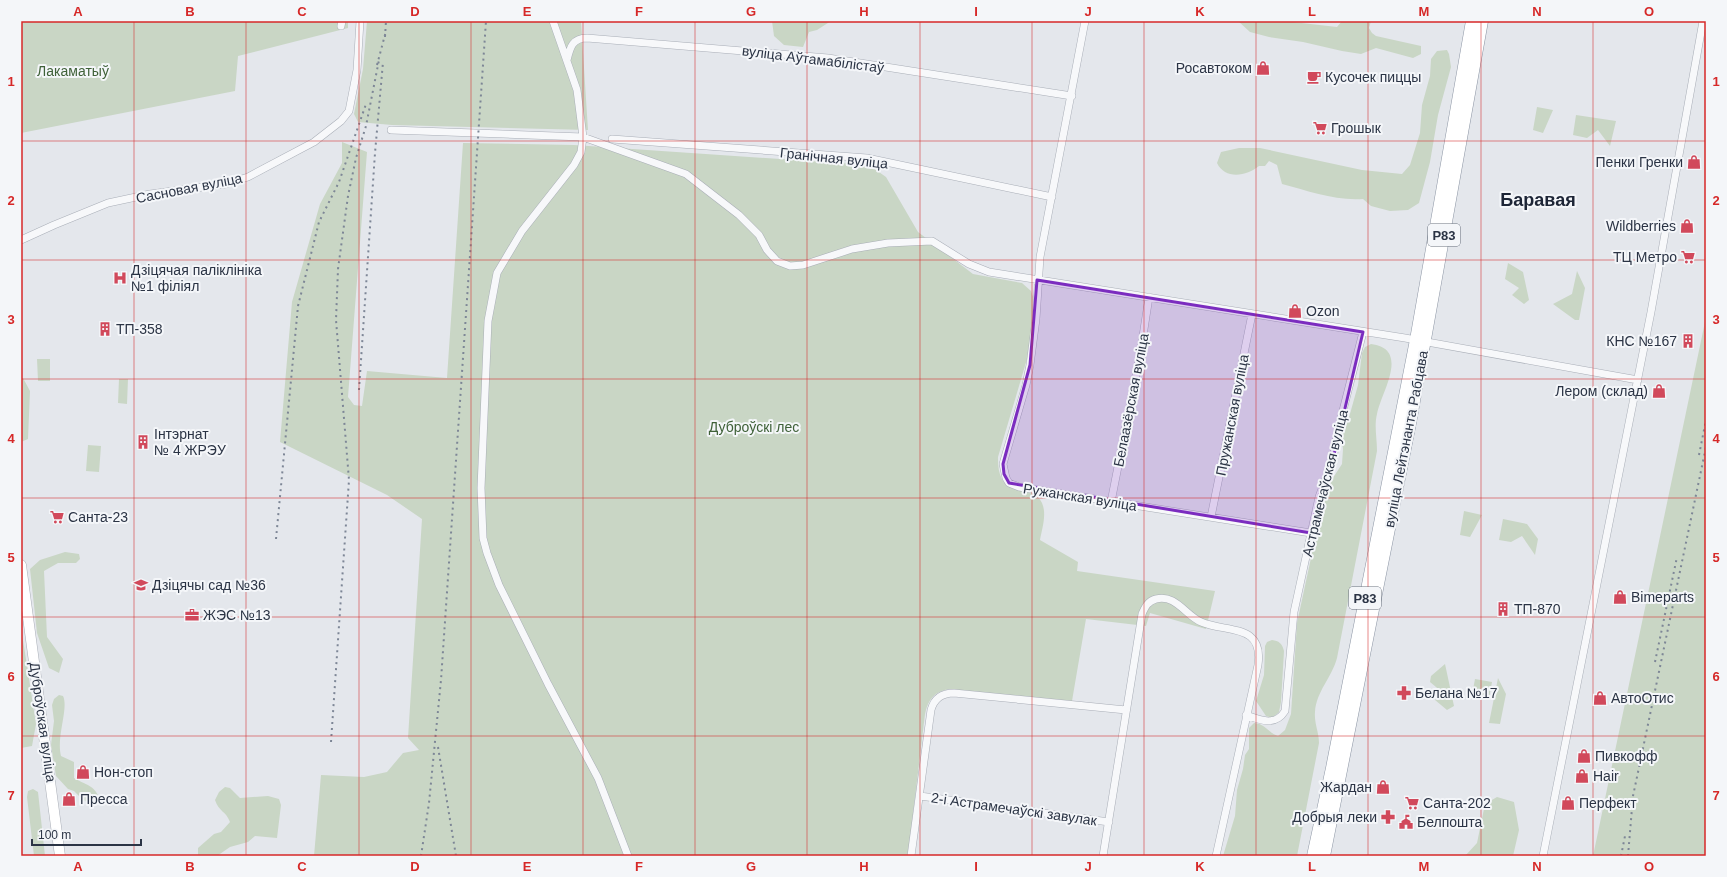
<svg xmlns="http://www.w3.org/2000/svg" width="1727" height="877" font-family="Helvetica,sans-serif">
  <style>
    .green { fill: #c9d6c5 }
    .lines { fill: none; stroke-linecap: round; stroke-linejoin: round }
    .street-casing { stroke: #a9aeb7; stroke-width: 8 }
    .secondary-casing { stroke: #a9aeb7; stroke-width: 11 }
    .highway-casing { stroke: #8b94a3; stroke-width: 13 }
    .street { stroke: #f7f8fa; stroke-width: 7 }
    .secondary { stroke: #fff; stroke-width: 10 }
    .highway { stroke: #fff; stroke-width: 12 }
    .rail { stroke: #7d8696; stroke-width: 2; stroke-dasharray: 2 4; stroke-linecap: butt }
    .marked { fill: #7b2cbf; fill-opacity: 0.2; stroke: #7b2cbf; stroke-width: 3; stroke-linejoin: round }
    .grid { fill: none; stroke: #d62828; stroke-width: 1; stroke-opacity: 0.55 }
    .labels { text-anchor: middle; stroke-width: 4; stroke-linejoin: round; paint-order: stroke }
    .shield { fill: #f4f6f9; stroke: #676e7b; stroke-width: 1 }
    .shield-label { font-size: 13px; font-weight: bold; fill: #2b3445 }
    .street-label { font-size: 14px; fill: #2b3445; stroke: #f4f6f9 }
    .poi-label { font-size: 14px; fill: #2b3445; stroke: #f4f6f9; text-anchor: start }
    .park-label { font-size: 14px; fill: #3f6138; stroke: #f4f6f9 }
    .district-label { font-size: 18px; font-weight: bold; fill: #1d2536; stroke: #f4f6f9 }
    .neatline { fill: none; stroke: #d62828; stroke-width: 1.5 }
    .grid-label { font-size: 13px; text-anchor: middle; font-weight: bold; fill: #d62828 }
  </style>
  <rect width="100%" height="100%" fill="#e4e7ec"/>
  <path class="green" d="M21,21h327v7l-110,28 -3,35 -214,42z
    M367,21h214l7,109 -196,-5 -34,-3 -4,-8 9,-45z
    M772,21h59l-14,9 -8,2 -6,15 -19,-2 -10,-9z
    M1238,21h46l53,6 5,-6h29l-2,7 3,5 4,3 45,10v8l-8,4 -37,-10 -15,6 -19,-3 -39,-9 -34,-5 -19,-5z
    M1447,50l2,4 2,13 -13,48 -8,47 -11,41 -11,7 -18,1 -19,-5 -8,-7c-28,2 -54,-8 -81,-15l-5,-19 -8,-4 -4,5h-6c-12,10 -34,14 -42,-3l4,-11 18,-4h21l102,22 40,4 8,-9 10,-32 2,-28 8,-29 1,-17 6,-8z
    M1537,107l16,3 -10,23 -10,-3z
    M1576,115l40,6 -6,25 -12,-16 -11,8 -14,-3z
    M342,142l25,10 -19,245 6,8 8,1 5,-35 80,7 16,-235 111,2 295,20 17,12 32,55 55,42 49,9 9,8 2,6v23l-6,39 -29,98c-1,46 34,24 44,46 5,11 0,26 -2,37l38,22 -1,9 138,20 -9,38 -56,-16 -4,13 -60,-7 -14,82 -122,-12c-15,2 -22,10 -25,25l-17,142h-594l7,-81 43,2 23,-5 16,-19 16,-3 -11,-12 14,-219 -35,-24 -107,-53 12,-140 28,-98 22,-41z
    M1508,263l15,9 6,28 -5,4 -12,-9 7,-7 -14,-9z
    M1577,271l8,17 -6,32h-4l-22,-16 19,-10z
    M1706,317v539h-113z
    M1371,344c40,5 10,48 6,70 -3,12 0,24 0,37l-40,207c-5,19 -21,34 -22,54 -1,11 4,20 4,31l-22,113h-74l12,-40 2,-26 6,-21 2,-14 4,-6v-21l5,-5c12,1 13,9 24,13l7,-6 6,-16 6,-91 28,-130 4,-9 13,-20 1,-15 -2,-14 7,-14 10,-36 4,-32 3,-6z
    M37,359h13v22h-12z
    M21,378h2l7,13 -2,48 -7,3z
    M119,379h9l-1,25 -9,-1z
    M88,445l13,1 -2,26 -13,-1z
    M1464,511l18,4 -12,22 -10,-2z
    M1503,519l24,5 11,15 -3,16 -13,-19 -11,6 -12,-2z
    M65,552l14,2 1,5 -4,4h-18l-14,8 3,66 16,22 -4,14 -10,-5 -12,-35 -7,-64 10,-9z
    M21,627l15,97 -4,22 -11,2z
    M1272,640c7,1 10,3 12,11l-3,51 -2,10 -7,6 -6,-2 -10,-15 8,-26 1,-29 2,-4z
    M1445,664l9,42 -7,4 -12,-10 7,-8 -12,-10 1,-6z
    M1498,678l8,16 -6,30 -11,-1z
    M1475,679l17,3 -3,16 -17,-3z
    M59,695l4,1c6,12 -7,41 -2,60l13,6v16c11,7 21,7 25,20l-2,4 -9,1 -7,-5 -7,-7 -6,-2 -12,-13 -5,-31 3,-24 -2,-16 2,-6z
    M225,787l5,1 10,10 28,-2 11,3 2,6 -4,33 -22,-2 -7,6 -18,5 -13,9h-19v-8l16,-14 7,-2 9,-10c-4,-11 -11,-10 -15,-22l4,-8z
    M33,789l5,3 7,64h-11l-7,-59 1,-6z
    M1497,797l17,5 5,28 -6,26h-48l12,-13 8,-39z"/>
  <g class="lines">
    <defs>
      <path id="street" d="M553,21l24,69 6,47 -2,15 -7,13 -52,66 -25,42 -9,48 -7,167 2,50 4,15 12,32 49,99 50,94 30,78
        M1085,21l-45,236 -4,62 -6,46 -4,20 -23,79 3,14 3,5 10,4 292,46
        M341,26l1,-5
        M567,60c3,-12 5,-22 20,-22l241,20 244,38
        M391,130l192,7 103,37 53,41 20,20 8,15 10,11 13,5 13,-1 49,-16 36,-6 44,-2 37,23 20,8 416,66 233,42
        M612,139l255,19 185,39
        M21,240l33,-15 54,-22 42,-9 76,-10 22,-7 66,-35 27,-21 8,-10 8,-41 3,-49
        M1111,502l29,-147 9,-58
        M1211,517l41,-203
        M1246,715c14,5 29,12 39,-4l9,-99 25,-115 14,-38 5,-29 25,-98
        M920,796l189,26
        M911,856l20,-146c3,-11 11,-17 23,-17l172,17
        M1103,856l39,-242c3,-7 6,-13 14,-15 20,-5 29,16 45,23 26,11 63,1 57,43l-42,191
        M1543,856l108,-544 52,-291"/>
      <path id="secondary" d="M21,565l39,291"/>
      <path id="highway" d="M1313,856l19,-88 84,-428 56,-319
        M1324,856l86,-433 72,-402"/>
    </defs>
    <use href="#street" class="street-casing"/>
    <use href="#secondary" class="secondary-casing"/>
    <use href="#highway" class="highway-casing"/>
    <use href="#street" class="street"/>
    <use href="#secondary" class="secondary"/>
    <use href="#highway" class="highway"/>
    <path class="rail" d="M385,37l1,-16
      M377,65l9,-34
      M359,390l16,-237 8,-91
      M1699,455l7,-35
      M276,539l22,-233 21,-84 20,-40 27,-78
      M1655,662l22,-105
      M331,742l18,-262 -13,-160 2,-51 10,-73 8,-38 10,-32 13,-66
      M438,747l18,109
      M421,856l8,-53 12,-123 45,-659
      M1621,856l4,-20
      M1628,856l5,-60 73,-349"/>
  </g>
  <path class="marked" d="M1037,280l326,52 -30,127 -12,28 -10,46 -302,-50 -5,-9 -1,-10 27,-99z"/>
  <path class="grid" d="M134,21v835M246,21v835M359,21v835M471,21v835M583,21v835M695,21v835M807,21v835M920,21v835M1032,21v835M1144,21v835M1256,21v835M1368,21v835M1481,21v835M1593,21v835M21,141h1685M21,260h1685M21,379h1685M21,498h1685M21,617h1685M21,736h1685"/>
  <defs>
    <symbol id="shop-bare" viewBox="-9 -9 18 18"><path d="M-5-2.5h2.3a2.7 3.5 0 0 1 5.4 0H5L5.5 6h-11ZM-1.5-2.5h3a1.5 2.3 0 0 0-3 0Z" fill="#d1495b" stroke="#f4f6f9" stroke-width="2.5" paint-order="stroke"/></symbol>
    <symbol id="cafe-bare" viewBox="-9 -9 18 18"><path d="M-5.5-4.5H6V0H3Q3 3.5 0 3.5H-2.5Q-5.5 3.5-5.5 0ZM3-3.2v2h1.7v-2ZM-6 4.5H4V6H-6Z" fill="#d1495b" stroke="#f4f6f9" stroke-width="2.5" paint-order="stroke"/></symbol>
    <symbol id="supermarket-bare" viewBox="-9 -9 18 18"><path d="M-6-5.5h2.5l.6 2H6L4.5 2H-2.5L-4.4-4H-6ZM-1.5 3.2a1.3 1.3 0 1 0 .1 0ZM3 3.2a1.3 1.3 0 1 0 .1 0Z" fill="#d1495b" stroke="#f4f6f9" stroke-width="2.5" paint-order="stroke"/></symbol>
    <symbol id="hospital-bare" viewBox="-9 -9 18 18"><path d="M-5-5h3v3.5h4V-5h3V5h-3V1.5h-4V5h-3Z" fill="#d1495b" stroke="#f4f6f9" stroke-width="2.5" paint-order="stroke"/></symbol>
    <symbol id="building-bare" viewBox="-9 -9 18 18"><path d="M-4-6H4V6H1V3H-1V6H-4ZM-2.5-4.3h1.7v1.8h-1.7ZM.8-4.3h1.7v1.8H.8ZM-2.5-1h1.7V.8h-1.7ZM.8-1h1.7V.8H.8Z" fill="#d1495b" stroke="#f4f6f9" stroke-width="2.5" paint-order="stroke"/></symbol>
    <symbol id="school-bare" viewBox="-9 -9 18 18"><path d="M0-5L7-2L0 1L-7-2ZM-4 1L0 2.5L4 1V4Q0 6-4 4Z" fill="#d1495b" stroke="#f4f6f9" stroke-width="2.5" paint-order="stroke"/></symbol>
    <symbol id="office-bare" viewBox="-9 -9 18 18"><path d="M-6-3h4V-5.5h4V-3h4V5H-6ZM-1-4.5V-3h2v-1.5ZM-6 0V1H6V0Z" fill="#d1495b" stroke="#f4f6f9" stroke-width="2.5" paint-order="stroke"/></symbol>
    <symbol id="pharmacy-bare" viewBox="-9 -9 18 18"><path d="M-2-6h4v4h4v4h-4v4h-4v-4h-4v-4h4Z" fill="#d1495b" stroke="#f4f6f9" stroke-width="2.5" paint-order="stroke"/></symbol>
    <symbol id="civic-bare" viewBox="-9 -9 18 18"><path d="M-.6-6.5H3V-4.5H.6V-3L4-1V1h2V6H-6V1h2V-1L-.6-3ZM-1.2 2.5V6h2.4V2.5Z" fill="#d1495b" stroke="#f4f6f9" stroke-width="2.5" paint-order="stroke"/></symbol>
  </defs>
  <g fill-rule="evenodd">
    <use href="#shop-bare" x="1253" y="58" width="20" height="20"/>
    <use href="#cafe-bare" x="1304" y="67" width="20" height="20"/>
    <use href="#supermarket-bare" x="1310" y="118" width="20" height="20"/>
    <use href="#shop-bare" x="1684" y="152" width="20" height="20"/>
    <use href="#shop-bare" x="1677" y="216" width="20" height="20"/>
    <use href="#supermarket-bare" x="1678" y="247" width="20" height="20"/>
    <use href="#hospital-bare" x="110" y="268" width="20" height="20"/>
    <use href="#shop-bare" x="1285" y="301" width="20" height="20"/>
    <use href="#building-bare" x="95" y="319" width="20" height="20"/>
    <use href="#building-bare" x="1678" y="331" width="20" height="20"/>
    <use href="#shop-bare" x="1649" y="381" width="20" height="20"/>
    <use href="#building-bare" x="133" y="432" width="20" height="20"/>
    <use href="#supermarket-bare" x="47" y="507" width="20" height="20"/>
    <use href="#school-bare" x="131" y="575" width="20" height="20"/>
    <use href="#shop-bare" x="1610" y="587" width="20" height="20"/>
    <use href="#building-bare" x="1493" y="599" width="20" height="20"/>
    <use href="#office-bare" x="182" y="605" width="20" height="20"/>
    <use href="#pharmacy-bare" x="1394" y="683" width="20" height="20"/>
    <use href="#shop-bare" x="1590" y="688" width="20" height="20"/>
    <use href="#shop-bare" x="1574" y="746" width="20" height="20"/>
    <use href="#shop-bare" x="73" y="762" width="20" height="20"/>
    <use href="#shop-bare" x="1572" y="766" width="20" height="20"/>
    <use href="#shop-bare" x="1373" y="777" width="20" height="20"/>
    <use href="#shop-bare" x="59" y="789" width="20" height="20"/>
    <use href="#supermarket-bare" x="1402" y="793" width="20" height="20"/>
    <use href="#shop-bare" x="1558" y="793" width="20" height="20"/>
    <use href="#pharmacy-bare" x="1378" y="807" width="20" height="20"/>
    <use href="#civic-bare" x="1396" y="812" width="20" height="20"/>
  </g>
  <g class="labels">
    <g class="shield">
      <rect x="1428" y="224" width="32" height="22" rx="3"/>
      <rect x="1349" y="587" width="32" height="22" rx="3"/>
    </g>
    <g class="shield-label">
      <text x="1444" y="240">Р83</text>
      <text x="1365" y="603">Р83</text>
    </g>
    <g class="street-label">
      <text transform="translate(813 59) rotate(7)" y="5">вуліца Аўтамабілістаў</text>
      <text transform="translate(834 158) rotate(6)" y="5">Гранічная вуліца</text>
      <text transform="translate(189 188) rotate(-11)" y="5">Сасновая вуліца</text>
      <text transform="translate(1131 400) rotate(-79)" y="5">Белаазёрская вуліца</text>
      <text transform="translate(1232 415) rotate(-79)" y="5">Пружанская вуліца</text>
      <text transform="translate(1406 439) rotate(-79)" y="5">вуліца Лейтэнанта Рабцава</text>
      <text transform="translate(1325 483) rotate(-76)" y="5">Астрамечаўская вуліца</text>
      <text transform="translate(1080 497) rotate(9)" y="5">Ружанская вуліца</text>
      <text transform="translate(43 722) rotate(82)" y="5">Дуброўская вуліца</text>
      <text transform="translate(1014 809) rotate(8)" y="5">2-і Астрамечаўскі завулак</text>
    </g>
    <g class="poi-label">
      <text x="1252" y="73" text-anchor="end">Росавтоком</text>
      <text x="1325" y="82">Кусочек пиццы</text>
      <text x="1331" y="133">Грошык</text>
      <text x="1683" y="167" text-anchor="end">Пенки Гренки</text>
      <text x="1676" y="231" text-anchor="end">Wildberries</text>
      <text x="1677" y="262" text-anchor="end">ТЦ Метро</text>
      <text x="131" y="275">Дзіцячая паліклініка<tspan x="131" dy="16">№1 філіял</tspan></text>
      <text x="1306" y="316">Ozon</text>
      <text x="116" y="334">ТП-358</text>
      <text x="1677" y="346" text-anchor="end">КНС №167</text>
      <text x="1648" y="396" text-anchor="end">Лером (склад)</text>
      <text x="154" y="439">Інтэрнат<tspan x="154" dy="16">№ 4 ЖРЭУ</tspan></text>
      <text x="68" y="522">Санта-23</text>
      <text x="152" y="590">Дзіцячы сад №36</text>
      <text x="1631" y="602">Bimeparts</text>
      <text x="1514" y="614">ТП-870</text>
      <text x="203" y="620">ЖЭС №13</text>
      <text x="1415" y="698">Белана №17</text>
      <text x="1611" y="703">АвтоОтис</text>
      <text x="1595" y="761">Пивкофф</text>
      <text x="94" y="777">Нон-стоп</text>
      <text x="1593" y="781">Hair</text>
      <text x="1372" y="792" text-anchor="end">Жардан</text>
      <text x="80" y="804">Пресса</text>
      <text x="1423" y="808">Санта-202</text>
      <text x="1579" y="808">Перфект</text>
      <text x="1377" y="822" text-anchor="end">Добрыя леки</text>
      <text x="1417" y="827">Белпошта</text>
    </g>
    <g class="park-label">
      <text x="73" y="76">Лакаматыў</text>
      <text x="754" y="432">Дуброўскі лес</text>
    </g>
    <g class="district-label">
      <text x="1538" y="206">Баравая</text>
    </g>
  </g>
  <rect width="1727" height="877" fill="none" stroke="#f4f6f9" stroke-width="44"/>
  <path d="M32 839v6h109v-6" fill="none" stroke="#2b3445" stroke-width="2"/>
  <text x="38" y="839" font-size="12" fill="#2b3445" stroke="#f4f6f9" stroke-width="3" paint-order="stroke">100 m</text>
  <rect x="22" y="22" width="1683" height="833" class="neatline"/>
  <g class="grid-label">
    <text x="78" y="16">A</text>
    <text x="190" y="16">B</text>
    <text x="302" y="16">C</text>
    <text x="415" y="16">D</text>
    <text x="527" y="16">E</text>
    <text x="639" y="16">F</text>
    <text x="751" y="16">G</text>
    <text x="864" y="16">H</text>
    <text x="976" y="16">I</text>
    <text x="1088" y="16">J</text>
    <text x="1200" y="16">K</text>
    <text x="1312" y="16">L</text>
    <text x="1424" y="16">M</text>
    <text x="1537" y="16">N</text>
    <text x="1649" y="16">O</text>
    <text x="11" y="86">1</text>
    <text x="1716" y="86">1</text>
    <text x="11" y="205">2</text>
    <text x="1716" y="205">2</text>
    <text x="11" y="324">3</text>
    <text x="1716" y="324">3</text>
    <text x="11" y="443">4</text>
    <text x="1716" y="443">4</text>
    <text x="11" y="562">5</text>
    <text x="1716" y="562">5</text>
    <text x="11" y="681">6</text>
    <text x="1716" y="681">6</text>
    <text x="11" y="800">7</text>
    <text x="1716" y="800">7</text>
    <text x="78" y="871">A</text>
    <text x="190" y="871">B</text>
    <text x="302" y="871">C</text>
    <text x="415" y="871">D</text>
    <text x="527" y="871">E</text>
    <text x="639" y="871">F</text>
    <text x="751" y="871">G</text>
    <text x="864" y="871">H</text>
    <text x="976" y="871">I</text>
    <text x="1088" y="871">J</text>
    <text x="1200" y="871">K</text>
    <text x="1312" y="871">L</text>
    <text x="1424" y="871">M</text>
    <text x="1537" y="871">N</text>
    <text x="1649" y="871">O</text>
  </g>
</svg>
